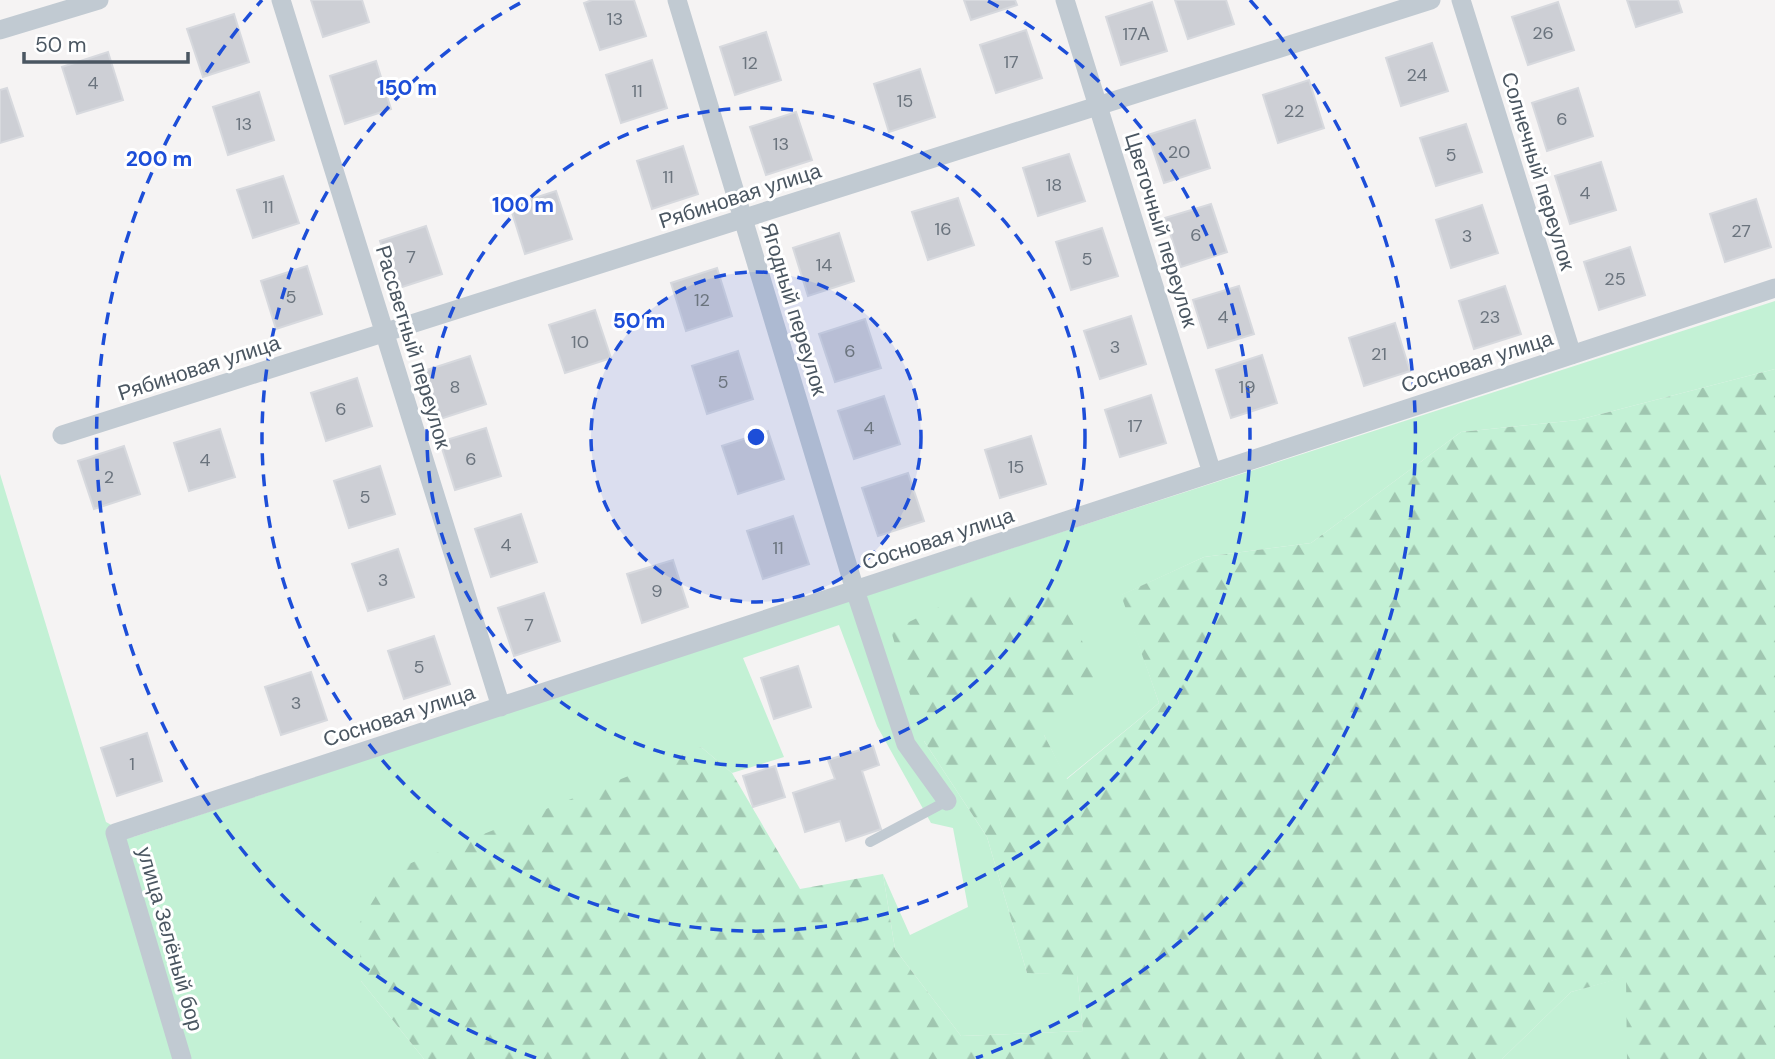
<svg xmlns="http://www.w3.org/2000/svg" width="1775" height="1059" font-family="'DM Sans',sans-serif">
  <style>
    .grass { fill: #c3f1d5 }
    .forest { fill: url(#forest-firs) }
    .building { fill: #cdcfd5; stroke: #d7d9de; stroke-width: 2 }
    .lines { fill: none; stroke-linecap: round; stroke-linejoin: round }
    .lane { stroke: #c1cad2; stroke-width: 10 }
    .street { stroke: #c1cad2; stroke-width: 19 }
    .ring { fill: none; stroke: #1d4ed8; stroke-width: 3.5; stroke-dasharray: 12 9 }
    .labels { text-anchor: middle; stroke-width: 6; stroke-linejoin: round; paint-order: stroke }
    .number-label { font-size: 18px; fill: #6b747e }
    .street-label { font-size: 21px; fill: #4a5661; stroke: #fff }
    .centre { fill: #1d4ed8; stroke: #fff; stroke-width: 3.5 }
    .ring-label { font-size: 21px; text-anchor: middle; font-weight: bold; fill: #1d4ed8; stroke: #fff; stroke-width: 6; stroke-linejoin: round; paint-order: stroke }
  </style>
  <defs>
    <pattern id="forest-firs" width="22" height="20" patternUnits="userSpaceOnUse" patternTransform="scale(1.75)"><rect width="22" height="20" fill="#c3f1d5"/><path d="M5 1l3.5 6h-7zM16 11l3.5 6h-7z" fill="#a0c6b0"/></pattern>
  </defs>
  <rect width="100%" height="100%" fill="#f5f3f3"/>
  <path class="grass" d="M1775,301v68l-197,51 -117,12 -150,111 -107,14 -82,38 37,108 -93,76 -22,-44 -120,6 63,96 40,136 50,1 6,57 -122,5 -66,-87 -12,-75 27,61 58,-28 -15,-79 -22,-5 -54,-97 -38,-101 -96,33 41,99 -52,16 -31,-26 -340,234 63,78h-424v-585l106,348 27,15 543,-180z
    M1627,976v83h-125l69,-67z"/>
  <path class="forest" d="M1775,369v690h-148l-1,-82 -55,15 -69,67h-1078l-63,-78 -2,-57 32,-53 310,-124 31,26 68,116 83,-15 12,75 66,87 122,-5 -6,-56 -50,-2 -40,-136 -63,-96 -33,-110 80,-40 87,3 44,86 -58,55 23,44 92,-76 -38,-108 83,-38 107,-14 150,-111 117,-12z"/>
  <path class="building" d="M311,0h51l7,22 -46,15z
    M592,0h42l12,36 -46,14 -16,-47z
    M964,0h51l2,5 -46,15z
    M1175,0h51l8,24 -46,15z
    M1627,0h51l4,12 -46,15z
    M1152,2l15,49 -46,14 -15,-48z
    M1558,2l16,48 -46,15 -16,-48z
    M234,14l15,48 -46,15 -16,-48z
    M1026,30l16,48 -46,15 -16,-48z
    M766,32l15,48 -46,15 -15,-48z
    M1432,43l16,48 -47,15 -15,-48z
    M108,52l15,48 -46,14 -15,-47z
    M652,60l15,48 -46,15 -15,-48z
    M376,61l15,48 -46,15 -15,-48z
    M920,69l15,48 -46,15 -15,-48z
    M1309,80l15,48 -46,15 -15,-48z
    M7,88l16,48 -23,7v-53z
    M1578,88l15,48 -46,15 -15,-48z
    M259,92l15,48 -46,15 -15,-48z
    M796,112l16,48 -46,15 -16,-48z
    M1195,120l15,48 -46,15 -16,-48z
    M1466,124l16,48 -46,14 -16,-48z
    M683,146l15,48 -46,15 -15,-48z
    M1069,154l16,47 -47,15 -15,-48z
    M1601,162l15,48 -46,14 -15,-48z
    M283,176l16,47 -46,15 -16,-48z
    M556,191l16,48 -47,15 -15,-48z
    M958,198l16,47 -46,15 -16,-48z
    M1756,199l15,48 -46,15 -15,-48z
    M1211,204l16,48 -46,15 -16,-49z
    M1482,205l16,48 -47,15 -15,-48z
    M426,226l16,48 -46,15 -16,-48z
    M1102,228l16,48 -47,14 -15,-48z
    M839,233l15,48 -46,15 -15,-48z
    M1630,247l15,48 -46,15 -15,-48z
    M307,266l15,48 -46,15 -15,-48z
    M717,268l15,48 -46,15 -15,-48z
    M1239,286l15,48 -46,14 -15,-48z
    M1505,286l16,48 -47,15 -15,-48z
    M595,310l16,48 -46,15 -16,-48z
    M1131,316l15,48 -46,15 -16,-48z
    M865,319l16,49 -46,14 -16,-48z
    M1395,323l15,48 -46,15 -15,-48z
    M738,351l15,48 -46,15 -15,-48z
    M1262,355l15,48 -46,15 -15,-48z
    M470,356l16,48 -46,15 -16,-48z
    M357,378l15,48 -46,15 -15,-48z
    M1151,395l15,48 -46,14 -15,-47z
    M884,396l16,48 -46,15 -16,-48z
    M486,428l15,48 -46,14 -15,-48z
    M220,429l15,48 -46,14 -15,-48z
    M768,431l16,48 -46,15 -16,-48z
    M1031,436l15,48 -46,14 -15,-48z
    M124,446l16,48 -46,15 -16,-48z
    M380,466l15,48 -46,14 -15,-47z
    M908,473l16,48 -46,15 -16,-48z
    M521,514l16,48 -46,15 -16,-48z
    M793,516l16,48 -46,15 -16,-48z
    M398,549l16,48 -46,14 -16,-47z
    M673,560l15,47 -46,16 -15,-49z
    M544,593l16,48 -46,15 -16,-48z
    M434,636l16,48 -46,15 -16,-48z
    M798,666l13,41 -37,12 -13,-41z
    M311,672l16,48 -46,15 -16,-48z
    M147,733l15,48 -45,15 -16,-48z
    M873,746l6,19 -17,6 19,58 -35,12 -6,-20 -35,11 -12,-39 42,-14 -7,-19z
    M775,766l10,31 -32,10 -10,-31z"/>
  <g class="lines">
    <path class="lane" d="M870,842l77,-41"/>
    <path class="street" d="M281,0l220,707
      M677,0l178,590 51,154 41,57
      M1065,0l147,473
      M1461,0l111,355
      M0,30l99,-30
      M62,435l1369,-435
      M182,1059l-67,-226 1660,-545"/>
  </g>
  <circle cx="756" cy="437" r="165" fill="#1d4ed8" fill-opacity=".12"/>
  <g class="ring">
    <circle cx="756" cy="437" r="165"/>
    <circle cx="756" cy="437" r="329"/>
    <path d="M988 1A494 494 0 1 1 524 1"/>
    <path d="M536 1058A659 659 0 0 1 262 0M1250 0A659 659 0 0 1 976 1058"/>
  </g>
  <g class="labels">
    <g class="number-label">
      <text x="615" y="25">13</text>
      <text x="1543" y="39">26</text>
      <text x="1136" y="40">17А</text>
      <text x="1011" y="68">17</text>
      <text x="750" y="69">12</text>
      <text x="1417" y="81">24</text>
      <text x="93" y="89">4</text>
      <text x="637" y="97">11</text>
      <text x="905" y="107">15</text>
      <text x="1294" y="117">22</text>
      <text x="1562" y="125">6</text>
      <text x="244" y="130">13</text>
      <text x="781" y="150">13</text>
      <text x="1179" y="158">20</text>
      <text x="1451" y="161">5</text>
      <text x="668" y="183">11</text>
      <text x="1054" y="191">18</text>
      <text x="1585" y="199">4</text>
      <text x="268" y="213">11</text>
      <text x="943" y="235">16</text>
      <text x="1741" y="237">27</text>
      <text x="1196" y="241">6</text>
      <text x="1467" y="242">3</text>
      <text x="411" y="263">7</text>
      <text x="1087" y="265">5</text>
      <text x="824" y="271">14</text>
      <text x="1615" y="285">25</text>
      <text x="291" y="303">5</text>
      <text x="702" y="306">12</text>
      <text x="1223" y="323">4</text>
      <text x="1490" y="323">23</text>
      <text x="580" y="348">10</text>
      <text x="1115" y="353">3</text>
      <text x="850" y="357">6</text>
      <text x="1379" y="360">21</text>
      <text x="723" y="388">5</text>
      <text x="455" y="393">8</text>
      <text x="1247" y="393">19</text>
      <text x="341" y="415">6</text>
      <text x="1135" y="432">17</text>
      <text x="869" y="434">4</text>
      <text x="471" y="465">6</text>
      <text x="205" y="466">4</text>
      <text x="1016" y="473">15</text>
      <text x="109" y="483">2</text>
      <text x="365" y="503">5</text>
      <text x="506" y="551">4</text>
      <text x="778" y="554">11</text>
      <text x="383" y="586">3</text>
      <text x="657" y="597">9</text>
      <text x="529" y="631">7</text>
      <text x="419" y="673">5</text>
      <text x="296" y="709">3</text>
      <text x="132" y="770">1</text>
    </g>
    <g class="street-label">
      <text transform="translate(1538 171) rotate(73)" y="7">Солнечный переулок</text>
      <text transform="translate(740 196) rotate(-18)" y="7">Рябиновая улица</text>
      <text transform="translate(1161 230) rotate(73)" y="7">Цветочный переулок</text>
      <text transform="translate(794 309) rotate(73)" y="7">Ягодный переулок</text>
      <text transform="translate(413 347) rotate(73)" y="7">Рассветный переулок</text>
      <text transform="translate(1477 362) rotate(-18)" y="7">Сосновая улица</text>
      <text transform="translate(199 368) rotate(-18)" y="7">Рябиновая улица</text>
      <text transform="translate(938 539) rotate(-18)" y="7">Сосновая улица</text>
      <text transform="translate(399 716) rotate(-18)" y="7">Сосновая улица</text>
      <text transform="translate(170 939) rotate(74)" y="7">улица Зелёный бор</text>
    </g>
  </g>
  <circle cx="756" cy="437" r="10" class="centre"/>
  <g class="ring-label">
    <text x="407" y="95">150 m</text>
    <text x="159" y="166">200 m</text>
    <text x="523" y="212">100 m</text>
    <text x="639" y="328">50 m</text>
  </g>
  <path d="M24 52v10h164v-10" fill="none" stroke="#4a5661" stroke-width="3.5"/>
  <text x="35" y="52" font-size="21" fill="#4a5661" stroke="#ffffff" stroke-width="5" paint-order="stroke">50 m</text>
</svg>
